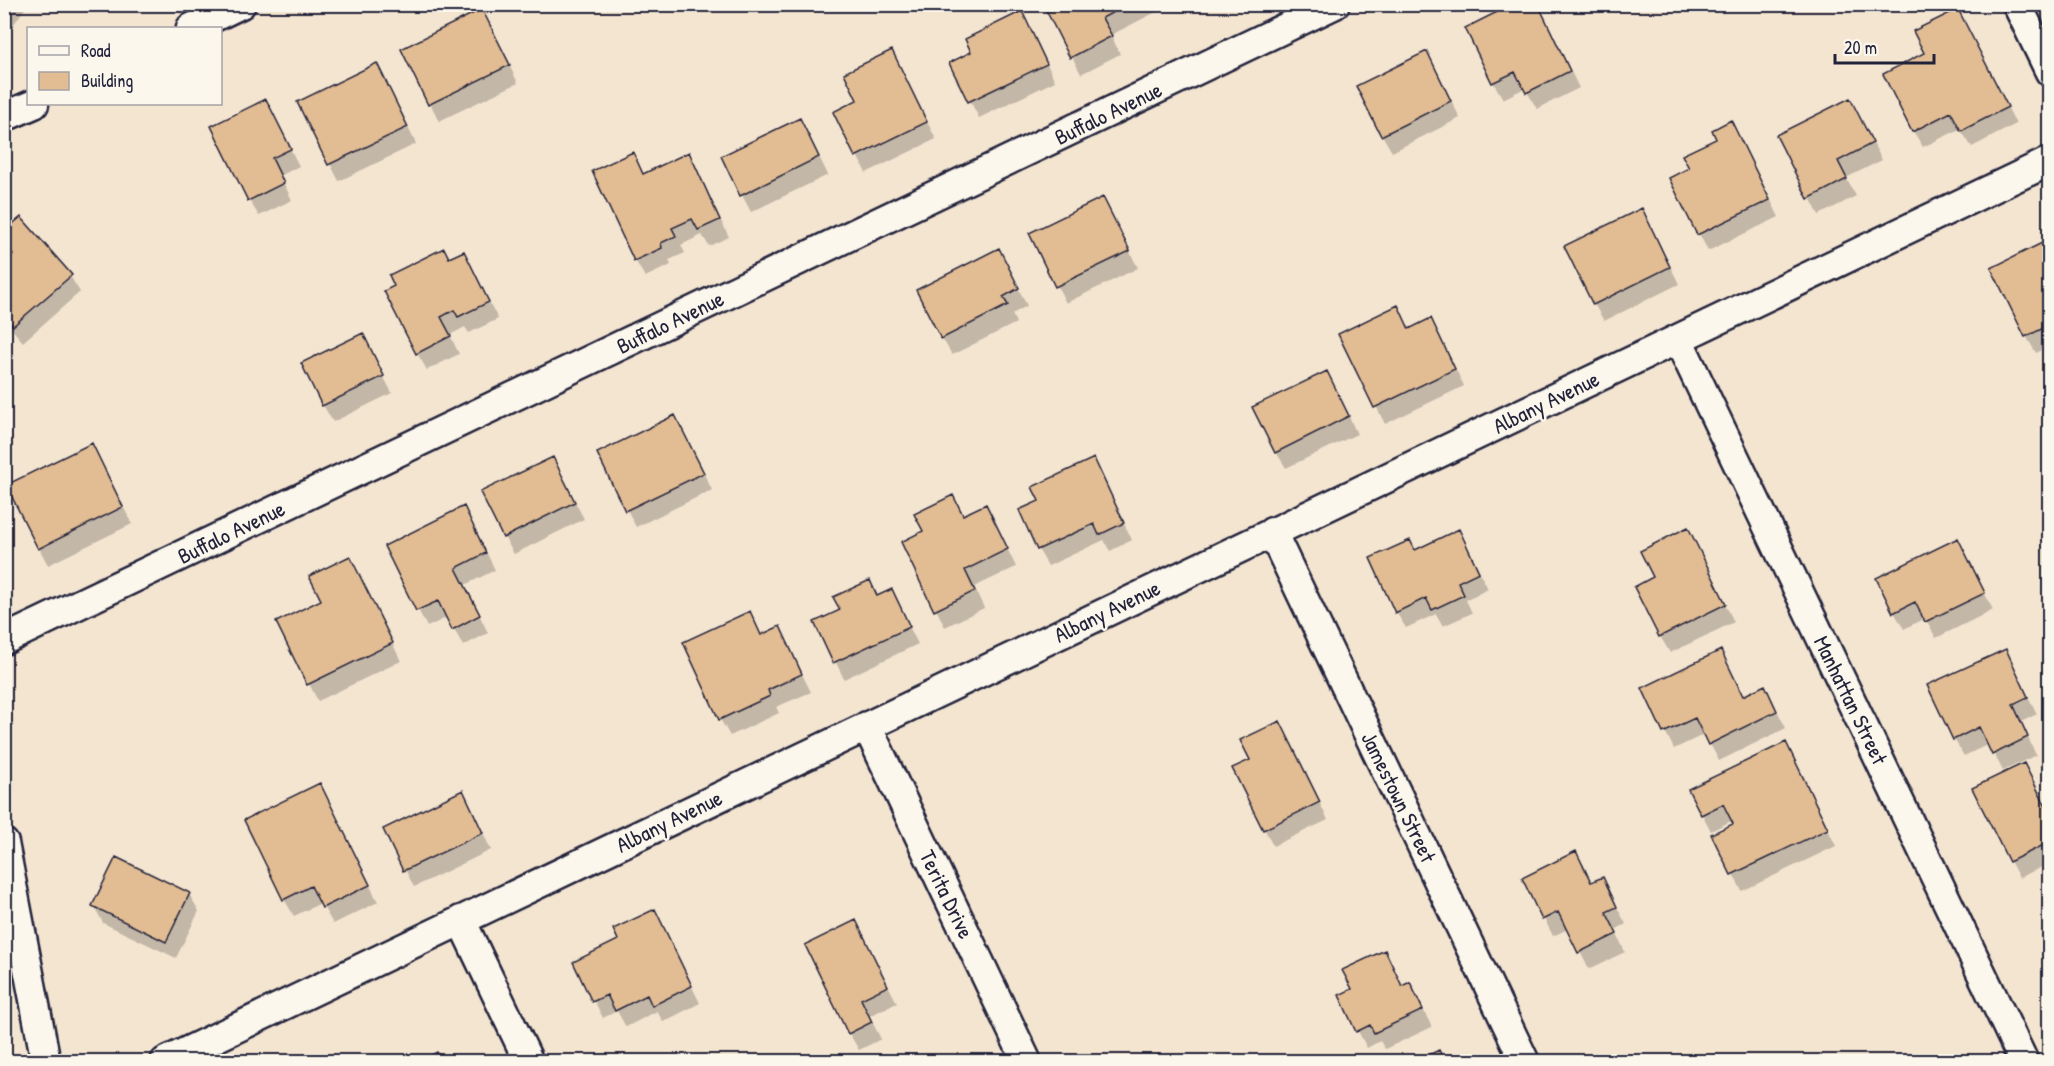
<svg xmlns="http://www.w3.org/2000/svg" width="2054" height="1066" font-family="'Patrick Hand',sans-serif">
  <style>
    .shadow { fill: #0003 }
    .building { fill: #e2bc93; stroke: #22223b; stroke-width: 1.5 }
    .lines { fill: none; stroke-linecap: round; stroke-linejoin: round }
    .street-casing { stroke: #22223b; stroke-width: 33 }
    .street { stroke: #fbf7ec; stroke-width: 28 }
    .labels { text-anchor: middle; stroke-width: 5; stroke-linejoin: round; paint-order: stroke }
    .street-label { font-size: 22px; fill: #22223b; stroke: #fbf7ec }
  </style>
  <rect width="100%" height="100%" fill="#f4e5d1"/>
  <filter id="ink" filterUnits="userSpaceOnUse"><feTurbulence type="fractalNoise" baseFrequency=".0167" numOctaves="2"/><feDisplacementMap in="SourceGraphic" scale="12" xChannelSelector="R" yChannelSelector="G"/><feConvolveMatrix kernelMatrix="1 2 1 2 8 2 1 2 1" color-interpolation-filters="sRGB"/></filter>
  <g filter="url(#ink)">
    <path class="shadow" d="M4,4h24l-19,27 -5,-3z
      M1045,4h108l3,8 -45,23 9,19 -39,20z
      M1542,13l37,75 -42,21 -12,-21 -22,11 -10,-17z
      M1967,27l49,97 -44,23 -12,-18 -37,18 -10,-16 13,-77z
      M491,28l27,55 -79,38 -36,-72z
      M1031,30l24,51 -76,37 -28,-54z
      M891,52l45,87 -70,34 -31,-61 24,-11z
      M1436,70l24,48 -68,34 -10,-17z
      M386,82l30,62 -77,37 -40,-78z
      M266,101l33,65 -19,10 12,24 -33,16 -10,-16z
      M1859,117l23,43 -36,18 10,18 -37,19 -41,-79z
      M809,136l19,39 -77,37 -9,-17z
      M1740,139l39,78 -71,34 -37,-72z
      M632,154l12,21 44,-21 41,83 -20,9 -7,-11 -21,10 4,8 -16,7 2,5 -26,12 -10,-17z
      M1103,199l35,69 -72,35 -35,-69z
      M1651,227l28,57 -75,37 -10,-17z
      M4,233l66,43 10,16 -57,50 -19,-22v-56l8,-7 -8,-11z
      M2050,249v97l-14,7 -10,-17z
      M464,253l34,66 -29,14 -4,-6 -15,8 9,19 -32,16 -10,-17 33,-93z
      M1008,267l19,39 -15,8 4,9 -64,32 -10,-17z
      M1397,307l13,23 30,7 24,49 -79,38 -45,-89z
      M362,335l30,58 -59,29 -10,-17z
      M1336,389l21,45 -71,34 -10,-16z
      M675,417l37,73 -76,37 -37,-73z
      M92,445l40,79 -84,41 -9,-17z
      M553,459l31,60 -70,35 -10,-17z
      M1093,460l39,80 -22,11 -6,-11 -56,26 -10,-17 3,-48z
      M953,497l11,19 31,7 21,44 -42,20 10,21 -39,19 -42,-84 22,-11z
      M473,525l22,45 -30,15 23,48 -25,13 -15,-29 -21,10 -41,-80z
      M1688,529l46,93 -64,31 -10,-17 -5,-58z
      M1459,531l29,58 -22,11 6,13 -29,13 -7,-12 -30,14 -10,-16 19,-61z
      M1958,540l35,70 -57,28 -11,-20 -21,11 -10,-17z
      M359,575l42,86 -83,40 -40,-78 45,-22z
      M869,582l9,15 13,-6 27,53 -74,35 -28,-57 26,-12z
      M749,613l13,23 17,-8 32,64 -35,15 3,6 -49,23 -10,-17z
      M2005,651l32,63 -16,8 15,33 -33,16 -14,-27 -25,12 -10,-17z
      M1765,687l21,41 -67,33 -14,-27 -31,15 -30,-60 100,8z
      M1280,723l48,97 -55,26 -39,-77 18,-9z
      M1786,744l50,102 -94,45 -29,-56 22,-11 -2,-4 -22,11 -9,-17z
      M320,785l58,117 -45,22 -12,-21 -27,13 -10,-17z
      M472,809l19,41 -77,37 -29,-57z
      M2050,815v48l-31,15 -9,-17z
      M1585,870l7,14 10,-5 24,45 -11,6 10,22 -36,17 -21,-40 -15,7 -29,-57z
      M189,894l10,17 -23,47 -73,-35 -9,-17z
      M654,911l46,92 -37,19 -6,-11 -31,16 -9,-16 -14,7 -28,-55 45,-23z
      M856,922l41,81 -28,13 12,23 -22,11 -10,-17z
      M1384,951l19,36 7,-3 22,43 -47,22 -5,-8 -13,7 -9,-17 -4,-42z"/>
    <path class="building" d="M1043,4h86l-27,14 10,18 -42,22z
      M1513,4h25l32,67 -44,22 -11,-21 -23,11 -27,-55z
      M482,9l28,56 -82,40 -27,-56z
      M1958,9l50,98 -47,24 -10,-19 -39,20 -29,-58 41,-21 -11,-22z
      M1022,11l25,53 -79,38 -19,-39 22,-11 -6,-13z
      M892,50l35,72 -72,35 -22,-45 24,-12 -13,-27z
      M1427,51l24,50 -70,35 -25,-50z
      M377,63l31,64 -80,38 -31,-63z
      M1850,98l23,45 -35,18 9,18 -39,20 -32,-64z
      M266,99l25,50 -19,9 12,25 -36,18 -37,-75z
      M800,118l19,39 -79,39 -19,-40z
      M1731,120l39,80 -73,35 -28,-57 20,-10 -7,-13 34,-16 -4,-9z
      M633,152l10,22 46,-22 31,68 -22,10 -6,-11 -20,9 4,8 -15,7 1,5 -28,13 -42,-90z
      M1103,197l27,54 -75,36 -26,-54z
      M1642,208l28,59 -77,38 -29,-59z
      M21,217l51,58 -59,51 -9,-10v-54l9,-8 -9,-9v-14z
      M2046,241l4,6v78l-25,12 -34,-69z
      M444,248l5,10 15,-7 25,51 -31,15 -4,-7 -13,7 10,19 -35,18 -32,-63 10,-5 -5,-11z
      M999,248l20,40 -16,9 5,8 -67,34 -25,-49z
      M1398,305l11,24 22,-11 24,51 -81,39 -36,-74z
      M363,333l21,43 -62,30 -21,-43z
      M2050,355v15l-6,-12z
      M1327,371l22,45 -74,37 -23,-46z
      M675,415l29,58 -79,38 -28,-58z
      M92,443l31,64 -85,42 -32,-64z
      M553,457l22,45 -72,36 -23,-46z
      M1094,458l30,65 -25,12 -5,-11 -57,26 -18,-40 20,-9 -7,-14z
      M953,495l10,20 23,-11 22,45 -43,21 10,21 -41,20 -33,-69 22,-11 -9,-17z
      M464,506l22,47 -30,15 24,47 -28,15 -14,-29 -22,10 -32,-65z
      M1688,527l38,77 -67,33 -25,-50 19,-10 -13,-26z
      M1459,529l20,43 -21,10 6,13 -32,15 -6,-12 -31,15 -25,-55 40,-18 5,10z
      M1958,538l27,55 -60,29 -10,-20 -22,11 -17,-35z
      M350,556l43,87 -86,42 -31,-63 45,-22 -12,-24z
      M870,580l7,16 15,-7 18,38 -77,36 -19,-41 26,-12 -7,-13z
      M750,611l11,24 19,-9 22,48 -34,16 2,6 -51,24 -36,-78z
      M2006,649l22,48 -15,7 15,33 -36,18 -13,-28 -26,13 -26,-55z
      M1721,650l22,46 22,-11 12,26 -69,34 -13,-27 -32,15 -21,-45z
      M1280,721l40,81 -57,28 -31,-62 18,-8 -10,-20z
      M1786,742l42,87 -97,46 -20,-41 22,-10 -10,-20 -22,11 -13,-26z
      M2024,763l26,52v27l-41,20 -37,-74z
      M320,783l50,102 -48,23 -11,-22 -28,14 -39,-80z
      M463,790l20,43 -80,38 -20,-42z
      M1576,851l15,31 12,-5 14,30 -11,5 11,22 -39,19 -20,-41 -16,8 -20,-42z
      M116,857l74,36 -24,49 -74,-36z
      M655,909l37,77 -40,20 -5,-11 -32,16 -8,-16 -15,7 -19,-40 45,-22 -5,-11z
      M856,920l32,66 -27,13 11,23 -24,12 -43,-89z
      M1385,950l17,36 8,-4 13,28 -49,23 -4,-8 -14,7 -17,-37 13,-6 -10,-19z
      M1439,1050l6,12h-31z
      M437,1052l5,10h-23z
      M1158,1055l3,7h-16z"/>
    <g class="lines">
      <defs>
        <path id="street" d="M2017,4l33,68
          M191,28l50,-24
          M4,117l30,-13
          M1678,339l346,723
          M1272,532l253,530
          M4,640l1331,-636
          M867,726l160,336
          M4,843l42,219
          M461,920l68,142
          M165,1062l1885,-901"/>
      </defs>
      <use href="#street" class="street-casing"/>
      <use href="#street" class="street"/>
    </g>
  </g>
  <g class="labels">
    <g class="street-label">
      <text transform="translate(1108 113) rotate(-26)" y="8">Buffalo Avenue</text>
      <text transform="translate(670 322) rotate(-26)" y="8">Buffalo Avenue</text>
      <text transform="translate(1546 402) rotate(-26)" y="8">Albany Avenue</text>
      <text transform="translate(231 532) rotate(-26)" y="8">Buffalo Avenue</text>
      <text transform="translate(1107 611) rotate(-26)" y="8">Albany Avenue</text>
      <text transform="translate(1851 700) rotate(64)" y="8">Manhattan Street</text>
      <text transform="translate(1399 797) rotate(64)" y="8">Jamestown Street</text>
      <text transform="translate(669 821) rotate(-26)" y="8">Albany Avenue</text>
      <text transform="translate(947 894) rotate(64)" y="8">Terita Drive</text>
    </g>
  </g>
  <rect width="2054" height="1066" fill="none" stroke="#fbf7ec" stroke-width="24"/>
  <rect x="12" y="12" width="2030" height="1042" fill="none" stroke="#22223b" stroke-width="2" filter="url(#ink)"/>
  <rect x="27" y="27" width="195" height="78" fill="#fbf7ec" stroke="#a4a2a5" stroke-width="1.5"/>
  <rect x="39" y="46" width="30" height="9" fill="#fbf7ec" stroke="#a4a2a5" stroke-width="1.5"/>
  <text x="81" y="57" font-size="18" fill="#22223b">Road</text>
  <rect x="39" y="72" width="30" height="18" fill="#e2bc93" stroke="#a4a2a5" stroke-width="1.5"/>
  <text x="81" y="87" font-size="18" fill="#22223b">Building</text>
  <path d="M1835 54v9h99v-9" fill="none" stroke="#22223b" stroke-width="3"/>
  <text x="1844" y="54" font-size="18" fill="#22223b" stroke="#fbf7ec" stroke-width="4.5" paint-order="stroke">20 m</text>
</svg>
